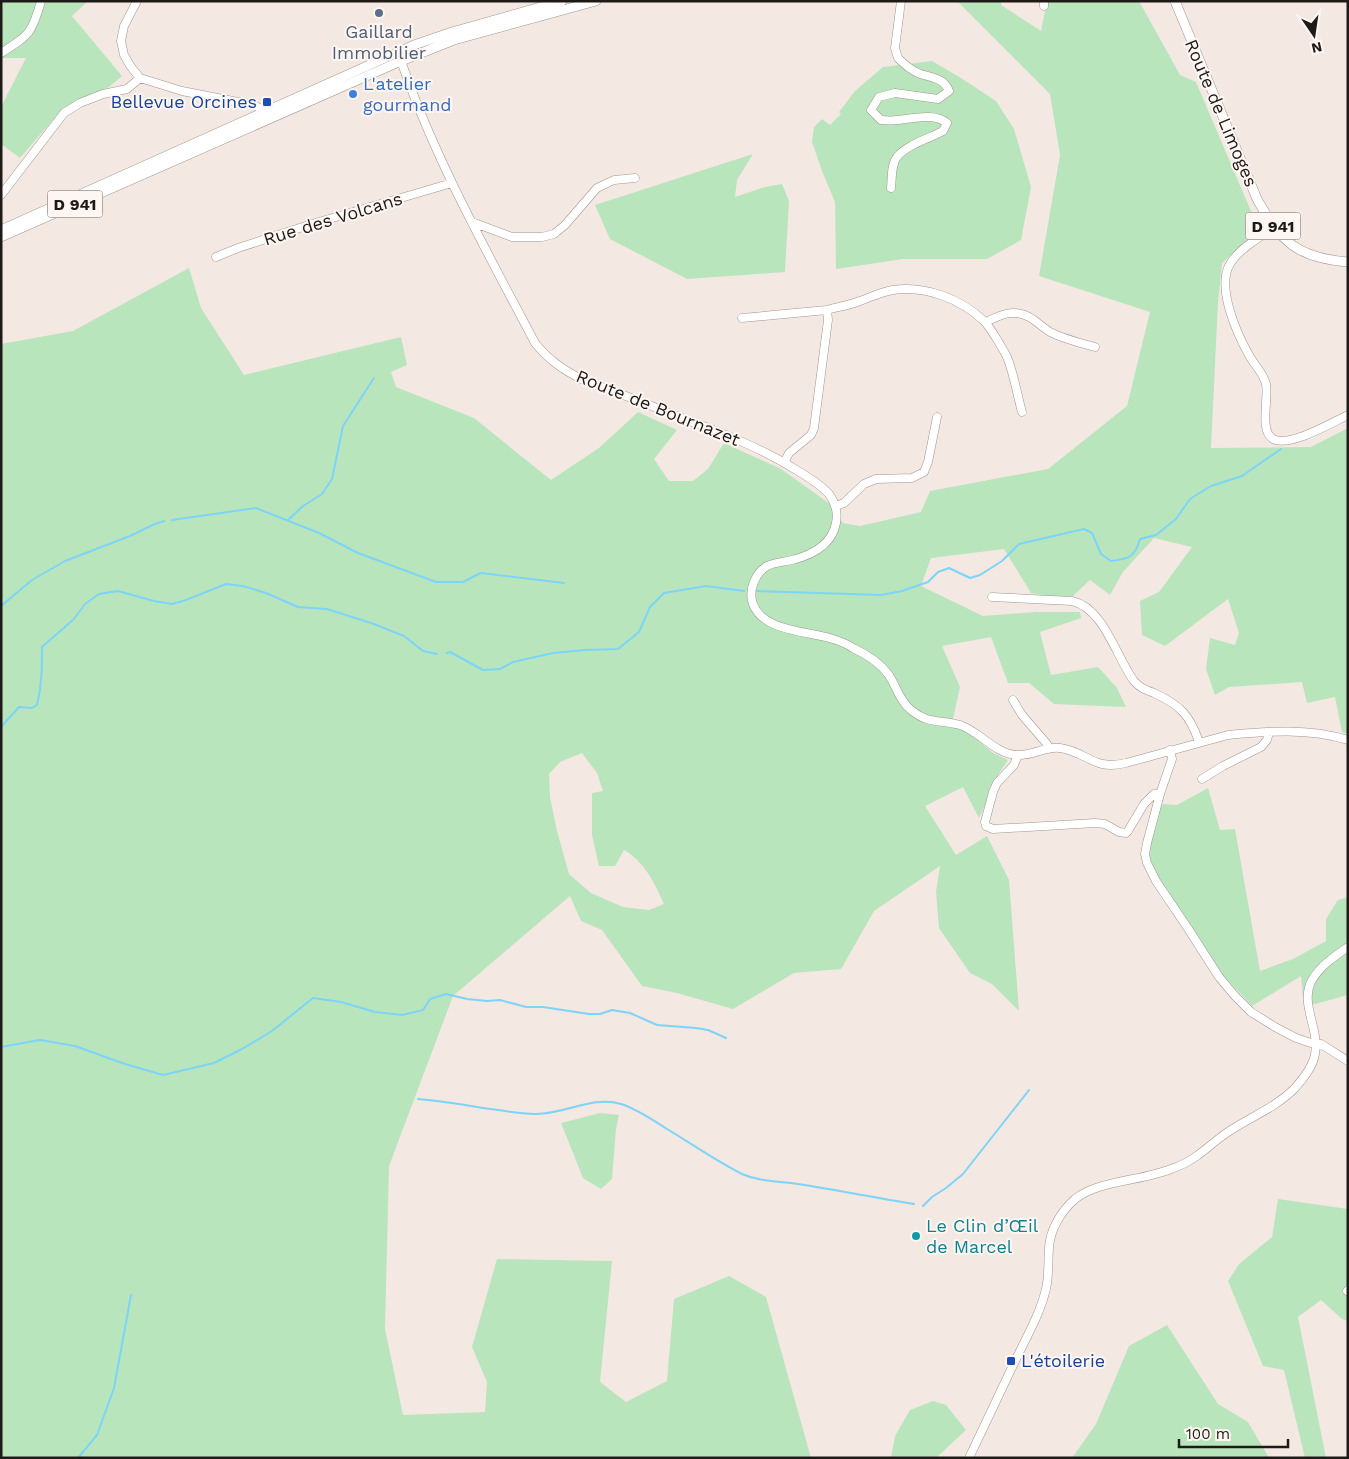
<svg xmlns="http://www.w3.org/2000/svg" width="1349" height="1459" font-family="'Work Sans',sans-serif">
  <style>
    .green { fill: #b9e5bc; fill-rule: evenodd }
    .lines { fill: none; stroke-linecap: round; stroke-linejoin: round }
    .stream { stroke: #7dd4f8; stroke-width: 2 }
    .minor-casing { stroke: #a0958f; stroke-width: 9 }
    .major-casing { stroke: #a0958f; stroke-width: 10 }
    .minor { stroke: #fff; stroke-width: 8 }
    .major { stroke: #fff; stroke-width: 9 }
    .service-dot { fill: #5c6f8a; stroke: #fdf6f2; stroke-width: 2 }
    .shop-dot { fill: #3f7fe0; stroke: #fdf6f2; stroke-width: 2 }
    .transit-dot { fill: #1a4fb4; stroke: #fdf6f2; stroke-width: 2 }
    .culture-dot { fill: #0f9aa8; stroke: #fdf6f2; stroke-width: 2 }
    .labels { text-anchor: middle; stroke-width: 4; stroke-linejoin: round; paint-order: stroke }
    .shield { fill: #fdf6f2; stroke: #615c59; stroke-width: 1 }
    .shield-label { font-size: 16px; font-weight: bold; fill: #1e1a18 }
    .service-label { font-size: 18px; fill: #4e5e75; stroke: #fdf6f2 }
    .shop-label { font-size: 18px; fill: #366cbe; stroke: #fdf6f2; text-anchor: start }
    .transit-label { font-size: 18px; fill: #164399; stroke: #fdf6f2; text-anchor: end }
    .street-label { font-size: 18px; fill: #1e1a18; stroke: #fdf6f2 }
    .culture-label { font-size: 18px; fill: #0d838f; stroke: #fdf6f2; text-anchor: start }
  </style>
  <rect width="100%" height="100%" fill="#f4e8e2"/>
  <path class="green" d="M1,1h87l-16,15 50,60 -13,11 -46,21 -43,50 -19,-14v-37l25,-49h-25z
    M957,1h44v4l40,26 6,-30h92l41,74 16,7 63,148 -37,33 -4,39 -7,146 100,-1 37,-19v306l-6,-2 -7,-35 -28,6 -5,-21 -73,5 -14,8 -9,-26 4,-31 25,7 4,-12 -11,-34 -63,47 -23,-11 -2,-34 19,-9 33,-45 -38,-9 -31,34 -13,23 -20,-15 -17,16 -20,1 -22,-4 -27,-44 -73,9 -10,28 62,30 52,-4h45l1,6 -41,14 11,43 47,-8 19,21 9,19 -72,-3 -25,-21h-21l-17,-46 -49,9 18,41 -7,32 40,34 15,7 -18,27 -4,16 -7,15 -16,-31 -38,19 31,49 31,-19 22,44 10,131 -27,-27 -22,-11 -31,-45 -3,-36 4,-26 -66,45 -33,58 -47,4 -61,36 -56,-16 -35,-7 -40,-56 -21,-9 -11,-25 -117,100 -64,170 -4,163 18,86 82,-3 2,-30 -15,-35 25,-88 115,2 -12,121 26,20 41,-21 7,-82 55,-23 37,21 45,161h-810v-1114l72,-13 116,-63 12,40 43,67 157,-38 6,28 -16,7 5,15 78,31 77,62 48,-32 39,-36 39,18 -23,29 15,22h24l15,-12 16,-26 57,26 49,35 13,19 17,3 61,-14 9,-21 118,-22 79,-63 23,-94 -111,-36 21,-121 -10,-61zM582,753l15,20 6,18 -11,2v42l7,31h16l9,-16c21,12 31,34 40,54l-15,6 -26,-3 -32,-14 -22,-19 -12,-43 -7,-34 -1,-23 11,-12z
    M932,61l29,17 35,23 18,28 17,58 -10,53 -34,19h-84l-67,10 -1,-67 -13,-31 -10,-29 2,-15 8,-8 8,6 11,-11 -2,-2 16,-21 28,-24z
    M753,154l-16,26 -2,17 30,-10 17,-3 7,17 -4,71 -98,7 -77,-40 -15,-34z
    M1208,788l12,42 15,-1 25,142 33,-12 33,-18v-22l12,-19 10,-3v98l-44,12 -3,-31 -49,30 -31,-33 -64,-94 -9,-24 10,-43 5,-8 14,1z
    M600,1113l19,2 -3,14 -4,50 -11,10 -18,-11 -22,-55z
    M1278,1199l70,10v112l-6,-2 -21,-19 -23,17 28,141h-21l-21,-88 -21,-4 -35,-85 11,-17 33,-27z
    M1167,1325l51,79 30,18 21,36h-197l24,-34 33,-78z
    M933,1401l13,4 20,25 -30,28h-45l4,-22 15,-26z"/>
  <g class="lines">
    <path class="stream" d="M172,520l84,-12 63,25 39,20 78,29h27l18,-9 83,10
      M288,520l15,-14 19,-12 10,-15 11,-53 31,-48
      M757,591l124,4 21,-4 26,-9 10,-10 11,-4 21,10 10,-3 22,-14 17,-17 65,-15 8,4 9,21 10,7c18,-2 24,-4 29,-22l16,-4 20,-16 14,-20 21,-13 31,-10 39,-27
      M1,606l31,-26 33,-19 65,-25 25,-12 9,-3
      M447,653l3,-1 33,18 17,-1 13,-7 40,-9 32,-3 33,-1 21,-17 11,-25 14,-14 42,-7 38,5
      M1,727l18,-20 13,1 5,-3c5,-20 5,-38 5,-58l32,-28 11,-15 14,-10 19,-3 36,10 18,3 14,-4 40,-16 17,2 23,7 32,14 29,2 47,15 30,12 19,15 14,3
      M1,1047l39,-7 35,6 50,18 38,11 51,-12 28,-14 30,-18 41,-33 28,4 34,10 27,3 21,-5 7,-11 16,-5 21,5 20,2 13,-1 26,7h17l46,7h11l12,-4 18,3 27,12 39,3 12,2 18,8
      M418,1099c39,3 78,13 117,15 29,1 57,-19 86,-10 16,5 32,16 46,25 25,15 49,32 75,45 18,8 38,7 56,10 39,6 78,14 116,20
      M923,1206l9,-9 14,-9 17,-14 66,-84
      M78,1458l19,-23 17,-47 17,-93"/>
    <defs>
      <path id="minor" d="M137,1l-13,25 -3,15 3,14 7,12 9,11 42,13 51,10 19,3 13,7 3,4
        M1044,1v5
        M398,52c34,102 87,196 137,291 14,17 27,26 46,36 35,13 71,27 106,41 38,14 76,29 111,51 10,6 23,14 31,23 6,8 9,19 7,29 -4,22 -24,32 -44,37 -8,2 -17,2 -25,6 -12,7 -19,25 -14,38 10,28 56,27 80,35 7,2 14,5 20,9 13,6 26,14 35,26 8,11 12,28 23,36 18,15 29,9 49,15 21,7 34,29 58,30 14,1 28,-9 42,-7 28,4 33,23 66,15l102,-28c40,-4 81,-7 120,5
        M1,53c28,-18 31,-19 40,-52
        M891,188c1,-9 0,-24 6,-31 9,-12 33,-19 46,-26l4,-8c-12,-11 -36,-4 -50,-3 -6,1 -11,0 -16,0l-10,-10 8,-13 16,-4 43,6 11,-8c-5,-14 -19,-13 -31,-18 -7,-3 -14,-9 -20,-15l-3,-10 6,-47
        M1,195l63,-82 16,-10 23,-9 24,-5 13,-11
        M472,222l40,15h30l12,-3 11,-9 32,-37 17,-8 21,-2
        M1275,229c-14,6 -37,21 -45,35 -14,23 7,70 19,91 5,10 14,17 17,29 3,14 -7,47 7,55 16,9 60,-17 75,-24
        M216,257l22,-9 74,-24 140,-41
        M742,318l85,-8
        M986,322c18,-9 30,-14 48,-2 5,4 10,8 16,12 14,7 30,11 45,15
        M784,463l5,-10 22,-18 3,-7 14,-108 -1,-10c11,-3 23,-5 33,-9 11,-4 21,-9 33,-11 32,-5 68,9 91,31 6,6 19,28 23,36 7,17 10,37 15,55
        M836,506l8,-3 20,-19 12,-5 36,-1 12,-6 4,-10 9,-45
        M992,597l80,4c32,7 44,56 62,80 6,7 12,9 20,12 26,12 36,22 45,49
        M1013,700l9,15 25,29 1,5
        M1170,750l2,9 -12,35 -13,49 -2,11 2,9 9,18 33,49 30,47 16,19 16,16 24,15 21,11 15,5 10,1 27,17
        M1018,755l-4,10 -17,18 -4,9 -8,30 1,4 7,3 102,-6 10,1 14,8 7,1 2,-2 16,-27 10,-10h6
        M1202,779l21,-13 38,-19 6,-7 2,-8
        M1347,1291l1,-1
        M969,1458c16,-33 31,-66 47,-99 11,-23 24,-45 30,-70 3,-13 2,-27 3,-41 1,-18 12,-37 26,-49 24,-19 67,-18 96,-30 9,-3 19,-8 27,-14 10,-7 19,-16 30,-23 22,-15 47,-24 66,-43 9,-10 19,-22 21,-35 5,-25 -16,-51 -3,-74 8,-14 23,-24 36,-33"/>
      <path id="major" d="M1175,1l82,198c24,43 40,59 91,63
        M1,230l413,-185 38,-13 110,-31
        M1,237l400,-176 53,-21 142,-39"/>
    </defs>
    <use href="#minor" class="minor-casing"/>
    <use href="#major" class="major-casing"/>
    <use href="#minor" class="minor"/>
    <use href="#major" class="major"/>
  </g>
  <circle class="service-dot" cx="379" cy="13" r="5"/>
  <circle class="shop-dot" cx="353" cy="94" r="5"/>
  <g class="transit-dot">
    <rect x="262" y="97" width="10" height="10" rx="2.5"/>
    <rect x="1006" y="1356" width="10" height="10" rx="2.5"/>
  </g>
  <circle class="culture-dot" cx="916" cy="1236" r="5"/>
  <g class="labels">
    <g class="shield">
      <rect x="47.5" y="190.5" width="55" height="27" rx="4"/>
      <rect x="1245.5" y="212.5" width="55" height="27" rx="4"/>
    </g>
    <g class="shield-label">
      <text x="75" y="210">D 941</text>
      <text x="1273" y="232">D 941</text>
    </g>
    <g class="service-label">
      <text x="379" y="38">Gaillard<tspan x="379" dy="21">Immobilier</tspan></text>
    </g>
    <g class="shop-label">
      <text x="363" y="90">L'atelier<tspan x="363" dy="21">gourmand</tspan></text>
    </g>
    <g class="transit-label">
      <text x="257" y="108">Bellevue Orcines</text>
      <text x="1021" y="1367" text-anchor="start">L'étoilerie</text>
    </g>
    <g class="street-label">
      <text transform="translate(1221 113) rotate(67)" y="6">Route de Limoges</text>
      <text transform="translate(333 219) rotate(-17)" y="6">Rue des Volcans</text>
      <text transform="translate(658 408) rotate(22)" y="6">Route de Bournazet</text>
    </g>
    <g class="culture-label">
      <text x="926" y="1232">Le Clin d’Œil<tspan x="926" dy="21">de Marcel</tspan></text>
    </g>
  </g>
  <rect width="1349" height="1459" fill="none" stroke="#1e1a18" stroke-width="5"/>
  <g transform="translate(1314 35) rotate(167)" stroke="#fdf6f2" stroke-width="4" paint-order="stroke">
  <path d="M0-4L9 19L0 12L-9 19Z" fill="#1e1a18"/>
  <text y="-8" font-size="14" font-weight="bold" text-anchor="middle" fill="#1e1a18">N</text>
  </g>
  <path d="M1179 1439v8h109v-8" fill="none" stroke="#1e1a18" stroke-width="2.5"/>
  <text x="1186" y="1439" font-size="15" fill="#1e1a18" stroke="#fdf6f2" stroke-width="4" paint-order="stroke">100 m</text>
</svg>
